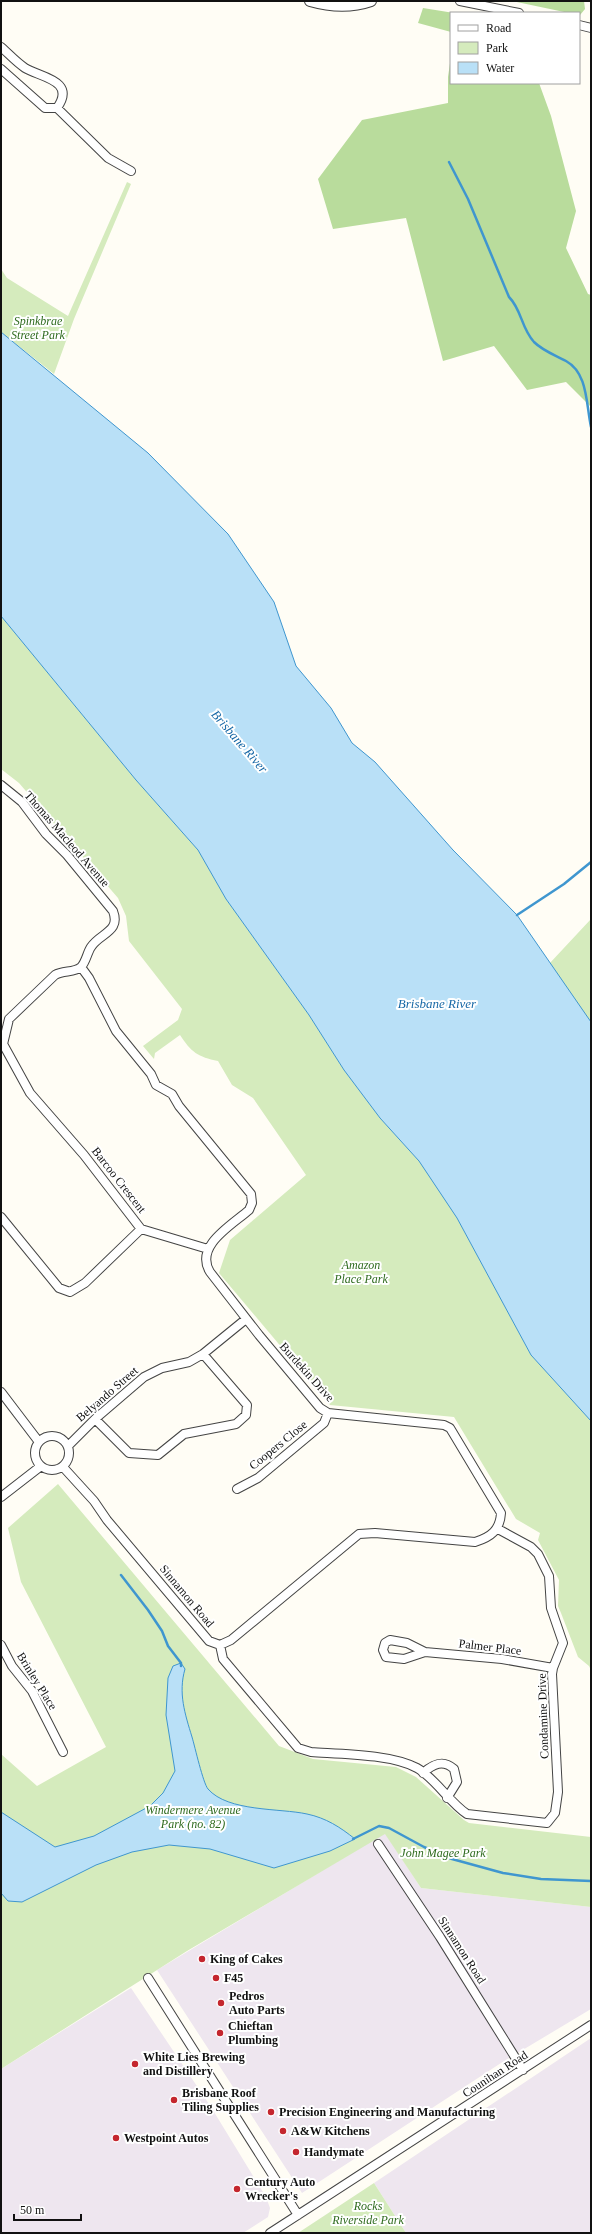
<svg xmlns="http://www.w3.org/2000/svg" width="592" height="2234" font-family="'Times New Roman',serif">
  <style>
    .industrial { fill: #eee6ef }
    .green { fill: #d5ebbd }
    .forest { fill: #b9dc9c }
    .water { fill: #b9e0f7; stroke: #3f96cf }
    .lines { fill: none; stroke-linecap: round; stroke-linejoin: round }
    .stream { stroke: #3f96cf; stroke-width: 2.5 }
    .minor-casing { stroke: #444; stroke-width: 10 }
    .tertiary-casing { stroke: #444; stroke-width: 12 }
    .minor { stroke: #fff; stroke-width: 8 }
    .tertiary { stroke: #fff; stroke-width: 10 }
    .poi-dot { fill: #c4262e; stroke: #fff; stroke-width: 1.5 }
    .labels { text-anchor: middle; stroke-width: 4; stroke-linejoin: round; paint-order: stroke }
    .park-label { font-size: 12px; font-style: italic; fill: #2f6b1f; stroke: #fff }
    .street-label { font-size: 12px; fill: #111; stroke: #fff }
    .poi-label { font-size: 12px; font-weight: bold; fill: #111; stroke: #fff; text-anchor: start }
    .water-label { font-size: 13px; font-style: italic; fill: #1768a6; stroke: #fff }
  </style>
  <rect width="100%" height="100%" fill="#fffdf5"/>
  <path class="industrial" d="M385,1833l36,55 170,19v102l-90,54 -199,130 -145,-223z
    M131,1988l80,119 55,90 4,11 -2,9 -25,16h-242v-164z
    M591,2038v195h-185l-32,-50z"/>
  <path class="green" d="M127,182l4,2 -57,135 -20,55 -53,-42v-63l6,9 61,38z
    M1,616l135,164 62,70 28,49 83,116 35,55 36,48 39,43 38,57 74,137 60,66v249l-2,-4 -11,-9 -17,-44 -3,-7 1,-26 -21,-40 2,-7 -24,-14 -62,-102 -124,-12 -111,-132 11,-33 76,-65 -53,-77 -21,-13 -14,-24c-20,-4 -27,-9 -38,-26l-25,18 -1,6 -11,-13 35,-26 4,-11 -53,-68 -3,-25 -8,-18 -99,-115 -18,-14z
    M591,919v103l-42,-58z
    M58,1484l221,262 34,13 83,8 20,10 48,43 5,3 122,14v70l-170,-19 -36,-54 -198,117 -186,118v-315l36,32 69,-39 -85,-165 -13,-54z
    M374,2183l32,50h-108l3,-2z"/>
  <path class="forest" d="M512,1h72l1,8 -5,6 -1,-2h-10z
    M423,8l31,5h-3v19l-33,-9z
    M451,56v27h88l12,33 25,95 -10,37 22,46 3,1v112l-25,-25 -39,8 -33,-44 -51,15 -37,-143 -73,11 -15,-50 44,-59 86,-17v-26z"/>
  <path class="water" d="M1,332l147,121 80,81 46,68 22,64 35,42 21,35 23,19 78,88 64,65 74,107v399l-60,-66 -74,-137 -38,-57 -39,-43 -36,-48 -35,-55 -83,-116 -28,-49 -62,-70 -135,-164z
    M181,1663l4,6c-7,24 0,45 7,68 3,10 11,46 16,52 20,23 72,19 99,25 19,4 33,13 48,25l-25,12 -56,17 -64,-19 -41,-4 -37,7 -36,13 -74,37 -14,-1 -7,-8v-81l54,35 39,-11 56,-30 13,-13 12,-22 -9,-56 2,-37 5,-12z"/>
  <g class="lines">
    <path class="stream" d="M449,162l19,37 41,98c13,13 12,31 25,45 9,9 21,13 32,19 22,12 20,43 25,66
      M517,915l47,-31 27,-22
      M121,1575l27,35 14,21 6,15 13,17v3
      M353,1839l26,-13 10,2 35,19 28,12 51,14 38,6 50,2"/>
    <defs>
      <path id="minor" d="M460,1l59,12
        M579,25l12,3
        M1,47c8,7 15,15 24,21 14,9 52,12 32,40h-12l-44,-39
        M57,108l51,50 23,13
        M1,785l21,17 24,32 21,21 46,56c8,21 -13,22 -22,36 -4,6 -5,15 -10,20 -7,6 -18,3 -26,8l-46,44 -6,25 -2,1
        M81,967l8,11 27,53 35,43 5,11 16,9 7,12 72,88 1,9 -3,7c-17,15 -55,36 -39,62l49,63 61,73 8,5 116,12 6,3 51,85c-1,17 -10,24 -26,29l-100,-9 -16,1 -128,106 -11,5
        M1,1217l58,71 11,4 15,-9 56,-54 -57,-74 -54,-62 -27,-49
        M141,1229l67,20
        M1,1392l38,50
        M95,1419l34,34 29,2 26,-21 52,-10 10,-9 1,-10 -44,-51
        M35 1453a17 17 0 1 1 34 0a17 17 0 1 1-34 0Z
        M68,1446l27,-27 49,-42 18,-9 27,-6 14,-8 43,-35
        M63,1467l31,34 13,19 102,121 11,4 3,14 75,89 13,4c30,2 80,2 106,16 18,10 32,34 50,46l80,9 8,-10 3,-21 -6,-118 1,-6 10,-25 -12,-35 -2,-32 -11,-22 -7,-7 -33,-18
        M237,1489l21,-11 66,-55 4,-10
        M1,1497l40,-31
        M1,1645l11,21 20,25 31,61
        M425,1652l-21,7 -18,-2 -3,-7 2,-7 5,-3 17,3 18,9 77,7 51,9
        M423,1773c10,-9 20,-14 31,-4l3,13 -10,16
        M378,1844l62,93 83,133
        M148,1978l150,237
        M270,2233l321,-208"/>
      <path id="tertiary" d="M310,1c21,6 41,7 61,0"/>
    </defs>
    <use href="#minor" class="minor-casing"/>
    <use href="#tertiary" class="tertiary-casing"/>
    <use href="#minor" class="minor"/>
    <use href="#tertiary" class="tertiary"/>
  </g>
  <g class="poi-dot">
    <circle cx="202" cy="1959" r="4"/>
    <circle cx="216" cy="1978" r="4"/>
    <circle cx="221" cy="2003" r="4"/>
    <circle cx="220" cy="2033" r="4"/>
    <circle cx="135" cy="2064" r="4"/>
    <circle cx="174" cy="2100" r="4"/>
    <circle cx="271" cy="2112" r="4"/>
    <circle cx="283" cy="2131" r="4"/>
    <circle cx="116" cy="2138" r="4"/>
    <circle cx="296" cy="2152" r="4"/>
    <circle cx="237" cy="2189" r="4"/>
  </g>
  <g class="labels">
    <g class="park-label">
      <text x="38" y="325">Spinkbrae<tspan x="38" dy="14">Street Park</tspan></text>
      <text x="361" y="1269">Amazon<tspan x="361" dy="14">Place Park</tspan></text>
      <text x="193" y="1814">Windermere Avenue<tspan x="193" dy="14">Park (no. 82)</tspan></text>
      <text x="443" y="1857">John Magee Park</text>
      <text x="368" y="2210">Rocks<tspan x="368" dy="14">Riverside Park</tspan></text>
    </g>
    <g class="street-label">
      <text transform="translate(67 839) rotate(49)" y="4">Thomas Macleod Avenue</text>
      <text transform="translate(119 1180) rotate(52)" y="4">Barcoo Crescent</text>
      <text transform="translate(307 1372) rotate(48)" y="4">Burdekin Drive</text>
      <text transform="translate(107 1394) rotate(-41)" y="4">Belyando Street</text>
      <text transform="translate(278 1445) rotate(-39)" y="4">Coopers Close</text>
      <text transform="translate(187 1596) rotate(50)" y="4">Sinnamon Road</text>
      <text transform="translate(490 1647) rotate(7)" y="4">Palmer Place</text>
      <text transform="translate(37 1681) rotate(58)" y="4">Brinley Place</text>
      <text transform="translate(543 1716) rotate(-92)" y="4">Condamine Drive</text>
      <text transform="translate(462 1950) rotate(57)" y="4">Sinnamon Road</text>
      <text transform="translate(495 2074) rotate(-33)" y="4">Counihan Road</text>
    </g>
    <g class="poi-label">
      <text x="210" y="1963">King of Cakes</text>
      <text x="224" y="1982">F45</text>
      <text x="229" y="2000">Pedros<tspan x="229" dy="14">Auto Parts</tspan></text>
      <text x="228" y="2030">Chieftan<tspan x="228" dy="14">Plumbing</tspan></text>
      <text x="143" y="2061">White Lies Brewing<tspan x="143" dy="14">and Distillery</tspan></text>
      <text x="182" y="2097">Brisbane Roof<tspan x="182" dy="14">Tiling Supplies</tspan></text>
      <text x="279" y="2116">Precision Engineering and Manufacturing</text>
      <text x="291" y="2135">A&amp;W Kitchens</text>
      <text x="124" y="2142">Westpoint Autos</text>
      <text x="304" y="2156">Handymate</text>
      <text x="245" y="2186">Century Auto<tspan x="245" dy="14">Wrecker's</tspan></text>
    </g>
    <g class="water-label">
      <text transform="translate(240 741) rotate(49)" y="5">Brisbane River</text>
      <text x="437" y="1008">Brisbane River</text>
    </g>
  </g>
  <rect width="592" height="2234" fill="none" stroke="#111111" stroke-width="4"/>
  <rect x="450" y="12" width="130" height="72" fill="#ffffff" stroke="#a0a0a0"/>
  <rect x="458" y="25" width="20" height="6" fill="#ffffff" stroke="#a0a0a0"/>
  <text x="486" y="32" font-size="12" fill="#111111">Road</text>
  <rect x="458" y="42" width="20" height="12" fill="#d5ebbd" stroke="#a0a0a0"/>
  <text x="486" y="52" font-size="12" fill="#111111">Park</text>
  <rect x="458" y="62" width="20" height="12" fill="#b9e0f7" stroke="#a0a0a0"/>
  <text x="486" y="72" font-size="12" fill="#111111">Water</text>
  <path d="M14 2214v6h67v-6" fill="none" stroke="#111111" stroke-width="2"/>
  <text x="20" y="2214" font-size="12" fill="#111111" stroke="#ffffff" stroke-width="3" paint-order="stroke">50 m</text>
</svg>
